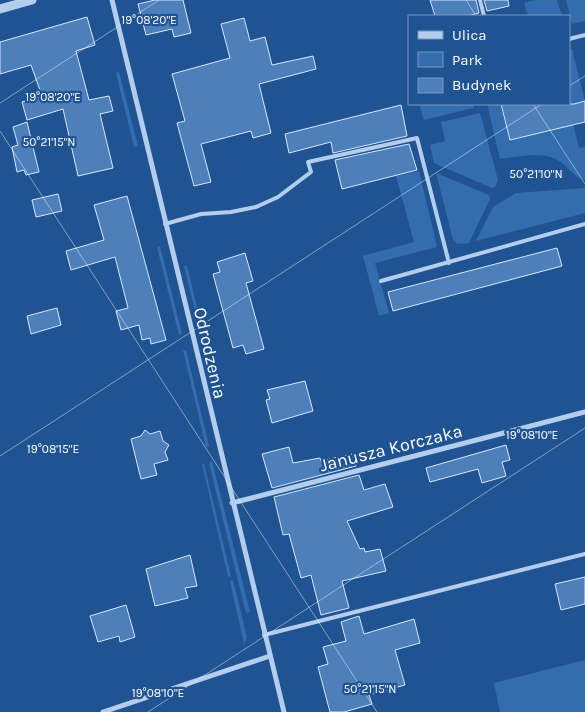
<svg xmlns="http://www.w3.org/2000/svg" width="585" height="712" font-family="Karla,sans-serif">
  <style>
    .green { fill: #346daf }
    .building { fill: #4d7fba; stroke: #d7e7fa }
    .lines { fill: none; stroke-linecap: round; stroke-linejoin: round }
    .service { stroke: #b2cded; stroke-width: 4 }
    .minor { stroke: #b2cded; stroke-width: 5 }
    .tertiary { stroke: #b2cded; stroke-width: 9 }
    .ticks { fill: none; stroke: #fff; stroke-width: 1; stroke-opacity: 0.45 }
    .labels { text-anchor: middle; stroke-width: 4.5; stroke-linejoin: round; paint-order: stroke }
    .street-label { font-size: 18px; fill: #fff; stroke: #205392 }
    .ticks-label { font-size: 12px; text-anchor: middle; fill: #fff; stroke: #205392; stroke-width: 4.5; stroke-linejoin: round; paint-order: stroke }
  </style>
  <rect width="100%" height="100%" fill="#205392"/>
  <path class="green" d="M535,0h22l5,16h-34l-4,-13z
    M566,0h19v21l-13,3z
    M572,49l13,52 -16,4v-55z
    M119,72l19,74 -4,1 -18,-74z
    M419,104h56l-2,4 -49,12z
    M487,104h13l10,36 63,-16 6,24 6,-1v33c-12,-3 -19,-16 -29,-21 -15,-8 -40,-2 -56,0z
    M480,113l18,67 -3,7 -3,1 -58,-25 -4,-18 15,-4 -4,-19z
    M419,171l18,76 -62,16 14,50 -10,3 -16,-60 51,-14 -18,-66z
    M436,173l53,22 1,4 -21,44 -12,1 -4,-4z
    M585,188v25l-109,28 17,-34 23,-14z
    M160,246l22,88 -3,1 -22,-88z
    M184,266h3l21,86h-3z
    M183,350h3l23,96 -3,1z
    M212,461l38,151 -4,1 -37,-150z
    M202,464h2l27,112 -3,1z
    M233,580l14,57 -3,8 -14,-64z
    M585,660v52h-85l-6,-29z"/>
  <path class="building" d="M155,0h28l8,33 -17,4 -2,-8 -26,6 -8,-31z
    M430,0h46l3,13 -12,3h-32z
    M484,0h24l1,6 -22,5z
    M87,17l8,28 -19,6 13,49 20,-4 4,15 -13,3 13,54 -35,8 -15,-67 -36,11 -5,-18 20,-6 -11,-31 -31,9v-32z
    M244,18l6,23 15,-4 7,28 41,-9 3,13 -57,15 12,49 -18,5 -2,-7 -50,13 10,38 -17,4 -17,-63 8,-2 -13,-47 58,-16 -9,-34z
    M585,101v21l-75,18 -9,-36h73z
    M401,105l6,31 -74,17 -2,-11 -42,11 -4,-19z
    M27,122l12,50 -13,3 -2,-5 -7,2 -5,-25 6,-2 -5,-18z
    M409,144l8,26 -75,19 -7,-29z
    M58,194l4,17 -26,6 -4,-17z
    M127,196l39,144 -15,4 -1,-6 -8,2 -3,-15 -18,5 -5,-19 12,-3 -13,-51 -44,13 -5,-19 38,-11 -10,-35z
    M557,248l5,18 -169,45 -5,-19z
    M245,253l8,28 -7,2 18,66 -18,5 -3,-9 -10,3 -20,-74 7,-2 -3,-10z
    M57,308l4,17 -30,9 -4,-18z
    M305,381l8,30 -41,12 -6,-23 4,-1 -3,-9z
    M145,430l5,4 10,-3 3,10 6,4 -4,7 3,8 -14,4 3,11 -16,4 -10,-40 10,-3z
    M506,445l4,15 -8,2 4,14 -24,7 -4,-14 -48,13 -4,-14z
    M289,447l4,16 27,-5 1,3 31,-7 4,12 -84,22 -10,-34z
    M359,475l5,15 21,-6 8,23 -46,14 13,28 4,-1 1,4 15,-3 6,22 -44,10 7,27 -28,7 -10,-40 -10,3 -12,-44 -6,1 -9,-38z
    M190,555l7,31 -12,2 3,10 -33,8 -9,-37z
    M585,577v27l-24,6 -6,-26z
    M126,605l9,32 -15,5 -1,-6 -21,6 -8,-26z
    M359,616l5,18 50,-15 6,24 -25,7 10,35 -36,10 3,9 -28,8h-14l-12,-45 10,-3 -5,-17 23,-6 -5,-19z"/>
  <g class="lines">
    <path class="service" d="M480,0l4,16
      M569,39l16,-4
      M165,224l36,-10 30,-2 25,-5 22,-10 33,-25 -3,-10 109,-24 32,125
      M381,281l204,-57
      M264,635l321,-81"/>
    <path class="minor" d="M112,0l172,712
      M232,503l353,-91
      M103,712l167,-56"/>
    <path class="tertiary" d="M0,9l32,-9"/>
  </g>
  <path class="ticks" d="M466,0l10,16M569,86l16,-10M0,103l159,-103M533,104l52,80M0,131l377,581M0,456l542,-352M148,712l437,-284"/>
  <g class="labels">
    <g class="street-label">
      <text transform="translate(210 353) rotate(77)" y="6">Odrodzenia</text>
      <text transform="translate(391 448) rotate(-14)" y="6">Janusza Korczaka</text>
    </g>
  </g>
  <g class="ticks-label">
    <text x="149" y="24">19°08'20"E</text>
    <text x="53" y="101">19°08'20"E</text>
    <text x="49" y="146">50°21'15"N</text>
    <text x="536" y="178">50°21'10"N</text>
    <text x="532" y="439">19°08'10"E</text>
    <text x="53" y="453">19°08'15"E</text>
    <text x="370" y="693">50°21'15"N</text>
    <text x="158" y="697">19°08'10"E</text>
  </g>
  <rect x="408" y="15" width="162" height="90" fill="#205392" stroke="#7998be"/>
  <rect x="418" y="31" width="25" height="8" fill="#b2cded" stroke="#7998be"/>
  <text x="452" y="40" font-size="15" fill="#ffffff">Ulica</text>
  <rect x="418" y="52" width="25" height="15" fill="#346daf" stroke="#7998be"/>
  <text x="452" y="65" font-size="15" fill="#ffffff">Park</text>
  <rect x="418" y="78" width="25" height="15" fill="#4d7fba" stroke="#7998be"/>
  <text x="452" y="90" font-size="15" fill="#ffffff">Budynek</text>
</svg>
